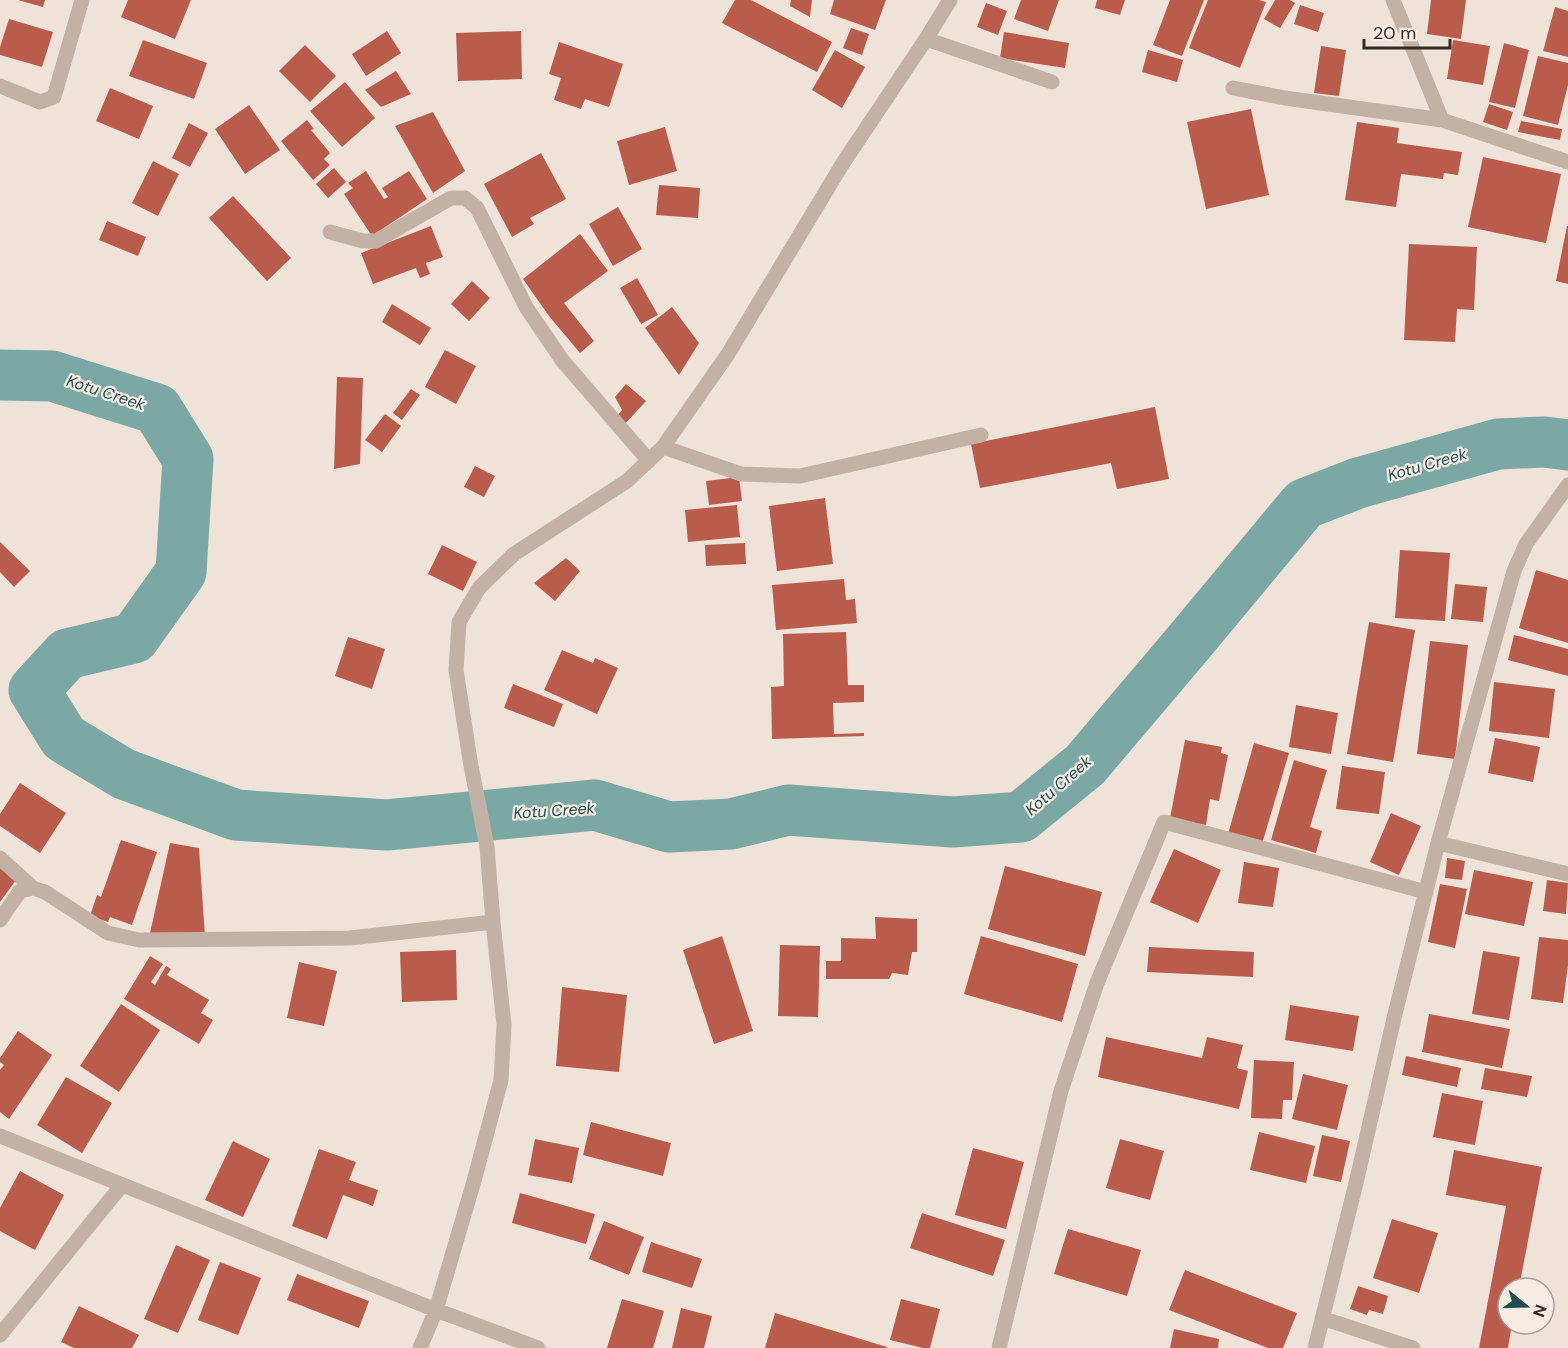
<svg xmlns="http://www.w3.org/2000/svg" width="1568" height="1348" font-family="'DM Sans',sans-serif">
  <style>
    .lines { fill: none; stroke-linecap: round; stroke-linejoin: round }
    .river { stroke: #7ba8a5; stroke-width: 51 }
    .building { fill: #b95c4c }
    .minor { stroke: #c4b1a6; stroke-width: 15 }
    .labels { text-anchor: middle; stroke-width: 4.5; stroke-linejoin: round; paint-order: stroke }
    .water-label { font-size: 16px; font-style: italic; fill: #204e4d; stroke: #f6ece4 }
  </style>
  <rect width="100%" height="100%" fill="#eee2d9"/>
  <g class="lines">
    <path class="river" d="M0,375l52,1 105,33 31,50 -7,113 -47,66 -67,16 -33,36 30,48 60,36 112,41 151,10 208,-20 74,22 62,-3 57,-14 165,12 68,-5 64,-52 105,-124 114,-137 54,-21 140,-39 46,-2 24,3"/>
  </g>
  <path class="building" d="M18,0h27l-2,7z
    M128,0h63l-16,39 -54,-22z
    M735,0h16l81,42 -15,30 -95,-49z
    M791,0h21l-2,17 -20,-11z
    M834,0h52l-11,30 -45,-16z
    M1021,0h38l-11,31 -34,-12z
    M1097,0h28l-5,15 -25,-7z
    M1170,0h34l-22,56 -29,-11z
    M1208,0h51l7,2 -26,66 -51,-20z
    M1275,0h15l5,3 -15,25 -16,-9z
    M1431,0h35l-5,39 -34,-5z
    M986,3l21,8 -9,24 -21,-8z
    M1300,5l24,8 -6,19 -24,-8z
    M1555,7l13,4v46l-25,-6z
    M9,19l44,13 -11,35 -42,-12v-8z
    M851,28l18,6 -7,21 -19,-7z
    M387,31l14,22 -35,23 -14,-22z
    M521,31l1,48 -64,2 -2,-48z
    M1004,32l65,11 -4,25 -65,-10z
    M143,40l64,23 -13,36 -65,-23z
    M1453,40l37,6 -7,39 -36,-6z
    M559,42l64,22 -14,43 -24,-8 -4,10 -27,-9 7,-22 -12,-4z
    M1504,43l25,7 -14,58 -26,-6z
    M305,45l31,31 -26,26 -31,-31z
    M1321,46l25,4 -7,46 -25,-3z
    M835,50l30,17 -23,41 -30,-18z
    M1148,50l35,10 -6,22 -35,-10z
    M1538,56l30,7v22l-10,40 -35,-9z
    M396,71l15,23 -30,13 -16,-17z
    M345,82l30,36 -33,29 -32,-36z
    M110,88l43,18 -14,33 -43,-18z
    M1489,104l24,8 -6,18 -24,-8z
    M249,105l31,45 -35,24 -30,-45z
    M1251,109l18,86 -63,14 -19,-87z
    M433,112l32,59 -32,22 -38,-67z
    M307,120l7,9 -3,1 19,23 -6,6 6,6 -17,15 -32,-39z
    M1521,121l41,8 -2,11 -42,-8z
    M1357,122l42,6 -2,15 65,9 -4,23 -14,-2 -1,6 -42,-5 -5,33 -51,-7z
    M189,123l19,10 -18,34 -18,-9z
    M665,127l12,44 -48,14 -12,-44z
    M541,153l25,46 -36,19 4,6 -22,13 -28,-53z
    M1483,157l78,17 -15,69 -78,-16z
    M153,161l26,13 -21,42 -26,-13z
    M334,168l12,14 -18,16 -12,-14z
    M366,171l18,28 4,-2 -6,-9 27,-17 18,28 -55,37 -28,-42 9,-6 -5,-5z
    M659,185l41,3 -2,30 -42,-3z
    M233,196l58,62 -24,23 -58,-63z
    M618,207l24,42 -29,17 -24,-42z
    M107,221l39,16 -8,19 -39,-16z
    M431,226l12,31 -17,6 4,11 -10,4 -4,-10 -43,16 -12,-31z
    M1567,226h1v58l-12,-3z
    M580,234l28,37 -44,32 30,38 -14,12 -31,-37 -26,-37z
    M1409,244l68,3 -3,63 -17,-1 -2,33 -51,-2z
    M637,278l21,37 -17,9 -21,-36z
    M472,281l18,17 -21,23 -18,-17z
    M392,304l39,24 -11,17 -38,-23z
    M672,307l27,36 -20,32 -34,-47z
    M445,350l31,16 -20,38 -31,-17z
    M337,377l26,1 -3,86 -26,5z
    M626,384l20,17 -21,23 -8,-8 5,-6 -7,-13z
    M411,389l9,6 -18,25 -9,-7z
    M1155,407l14,72 -52,10 -6,-26 -131,25 -9,-44z
    M385,414l16,12 -19,26 -17,-12z
    M475,466l20,10 -11,21 -20,-10z
    M739,477l3,24 -33,4 -3,-24z
    M825,498l8,66 -56,7 -8,-65z
    M737,505l3,32 -52,5 -3,-32z
    M0,542l30,29 -16,16 -14,-15z
    M745,543l1,21 -40,2 -1,-21z
    M442,545l35,17 -14,29 -35,-17z
    M1400,550l50,3 -5,68 -50,-3z
    M566,558l14,13 -25,30 -21,-18z
    M1536,570l32,10v63l-49,-15z
    M844,579l2,21 9,-1 2,24 -81,7 -4,-45z
    M1455,584l32,3 -4,35 -32,-3z
    M1369,622l46,8 -22,132 -46,-8z
    M846,632l2,53h16v17l-31,1 1,31 30,-1v3l-92,3 -1,-52 13,-1 -1,-52z
    M1514,635l54,14v27l-60,-16z
    M348,637l37,12 -13,40 -37,-13z
    M1430,641l38,4 -13,114 -38,-5z
    M562,650l31,13 2,-5 23,10 -21,46 -53,-24z
    M1494,682l61,7 -6,49 -60,-7z
    M513,684l50,20 -9,23 -50,-19z
    M1296,705l42,8 -7,41 -42,-7z
    M1495,738l45,9 -7,35 -45,-9z
    M1185,740l37,7 -1,6 7,2 -9,46 -9,-2 -4,26 -36,-7z
    M1254,743l35,10 -27,91 -34,-10z
    M1294,760l33,10 -17,57 12,4 -6,22 -45,-13z
    M1342,766l43,6 -6,42 -43,-5z
    M20,783l46,30 -26,40 -40,-27v-12z
    M1391,813l30,13 -22,49 -29,-13z
    M121,840l36,12 -25,73 -22,-8 -2,5 -18,-6 7,-21 4,2z
    M170,843l29,5 6,89 -55,-4z
    M1174,849l47,21 -23,53 -48,-21z
    M1447,858l18,3 -3,19 -17,-2z
    M1244,862l35,6 -6,39 -35,-4z
    M1005,866l97,26 -17,64 -97,-27z
    M0,868l16,12 -16,22z
    M1474,870l59,12 -9,44 -59,-12z
    M1547,880l21,3 -2,31 -23,-3z
    M1440,884l27,5 -12,59 -27,-6z
    M875,917l42,2v33h-5l-4,23 -16,-2 -3,6h-63v-18h15v-23l35,1z
    M722,936l31,95 -39,13 -31,-94z
    M981,936l97,28 -16,58 -98,-28z
    M1539,937l29,3v25l-5,38 -32,-4z
    M780,945l40,1 -2,71 -40,-1z
    M1149,947l105,5 -1,25 -106,-5z
    M456,950l1,50 -55,2 -2,-50z
    M1483,951l37,6 -11,63 -37,-6z
    M150,956l13,8 -12,18 4,3 11,-19 5,3 -4,6 42,25 -8,13 12,7 -14,24 -75,-45z
    M299,962l38,9 -13,55 -37,-8z
    M562,987l65,8 -8,77 -63,-6z
    M121,1004l39,26 -41,62 -39,-26z
    M1290,1005l69,11 -6,35 -68,-11z
    M1429,1014l81,15 -8,39 -80,-16z
    M18,1031l34,24 -43,64 -9,-7v-42l4,-5 -4,-3v-4z
    M1106,1037l96,21 5,-21 36,8 -6,23 11,3 -9,38 -141,-32z
    M1406,1056l55,12 -4,19 -55,-12z
    M1254,1060l40,2 -2,38h-9l-1,19 -31,-1z
    M1485,1068l47,8 -5,21 -46,-8z
    M1303,1074l45,11 -11,45 -45,-11z
    M66,1077l46,26 -30,50 -45,-28z
    M1442,1093l41,8 -8,44 -42,-8z
    M591,1122l80,21 -8,33 -80,-21z
    M1259,1132l56,14 -9,37 -56,-13z
    M1322,1135l28,6 -9,41 -28,-6z
    M535,1139l44,9 -7,35 -44,-8z
    M1120,1139l44,12 -14,49 -44,-12z
    M233,1141l37,18 -27,58 -38,-17z
    M973,1148l51,14 -18,67 -51,-14z
    M319,1149l37,13 -7,18 29,10 -5,16 -30,-11 -16,44 -35,-13z
    M1454,1150l88,17 -23,121h-11v36h4l-4,24h-29l27,-142 -60,-11z
    M20,1171l44,24 -29,55 -35,-19v-23z
    M520,1193l75,21 -9,30 -74,-21z
    M922,1213l83,27 -12,36 -83,-28z
    M1392,1219l46,14 -19,60 -46,-15z
    M604,1221l40,16 -15,38 -40,-16z
    M1068,1229l73,21 -14,46 -73,-22z
    M651,1242l51,17 -10,29 -50,-16z
    M176,1245l34,15 -32,73 -34,-14z
    M220,1262l41,16 -23,57 -40,-15z
    M1185,1270l112,43 -14,35h-15l-99,-38z
    M297,1274l72,27 -10,27 -72,-28z
    M1358,1286l30,10 -5,18 -14,-4 -2,5 -17,-6z
    M622,1299l42,12 -11,37h-46z
    M901,1299l39,10 -10,39h-7l-33,-8z
    M79,1306l60,29 -7,13h-58l-13,-6z
    M681,1308l31,8 -8,32h-32z
    M775,1313l112,34v1h-122z
    M1174,1329l45,10 -1,9h-48z"/>
  <g class="lines">
    <path class="minor" d="M1393,0l49,120
      M926,39l126,43
      M0,86l40,16 14,-5 28,-97
      M1233,88l52,10 157,22 126,42
      M330,232l33,9h13l75,-43h14l12,10 49,99 36,53 87,101
      M663,447l78,27 59,2 181,-41
      M1438,843l130,31
      M0,858l33,30
      M0,920l20,-29 13,-3 12,4 63,41 31,7 211,-2 143,-16
      M0,1136l436,174 102,38
      M1322,1318l91,30
      M0,1335l122,-150
      M420,1348l16,-38 38,-129 27,-101 3,-55 -11,-103 -6,-75 -16,-81 -15,-96 3,-48 20,-34 35,-34 113,-73 36,-34 65,-93 115,-191 83,-124 24,-39
      M999,1348l62,-257 36,-108 67,-161 262,70
      M1315,1348l41,-165 39,-169 43,-171 76,-272 12,-27 42,-59"/>
  </g>
  <g class="labels">
    <g class="water-label">
      <text transform="translate(106 392) rotate(18)" y="6">Kotu Creek</text>
      <text transform="translate(1427 464) rotate(-16)" y="6">Kotu Creek</text>
      <text transform="translate(1058 785) rotate(-41)" y="6">Kotu Creek</text>
      <text transform="translate(554 810) rotate(-4)" y="6">Kotu Creek</text>
    </g>
  </g>
  <g transform="translate(1526 1306) rotate(109)"><circle r="28" fill="#f6ece4" stroke="#a89e98" stroke-width="1.5"/>
  <path d="M0-4.5L10 22L0 15L-10 22Z" fill="#204e4d"/>
  <text y="-9" font-size="16" font-weight="bold" text-anchor="middle" fill="#322926">N</text>
  </g>
  <path d="M1364 39v9h86v-9" fill="none" stroke="#322926" stroke-width="3"/>
  <text x="1373" y="39" font-size="18" fill="#322926" stroke="#f6ece4" stroke-width="4.5" paint-order="stroke">20 m</text>
</svg>
